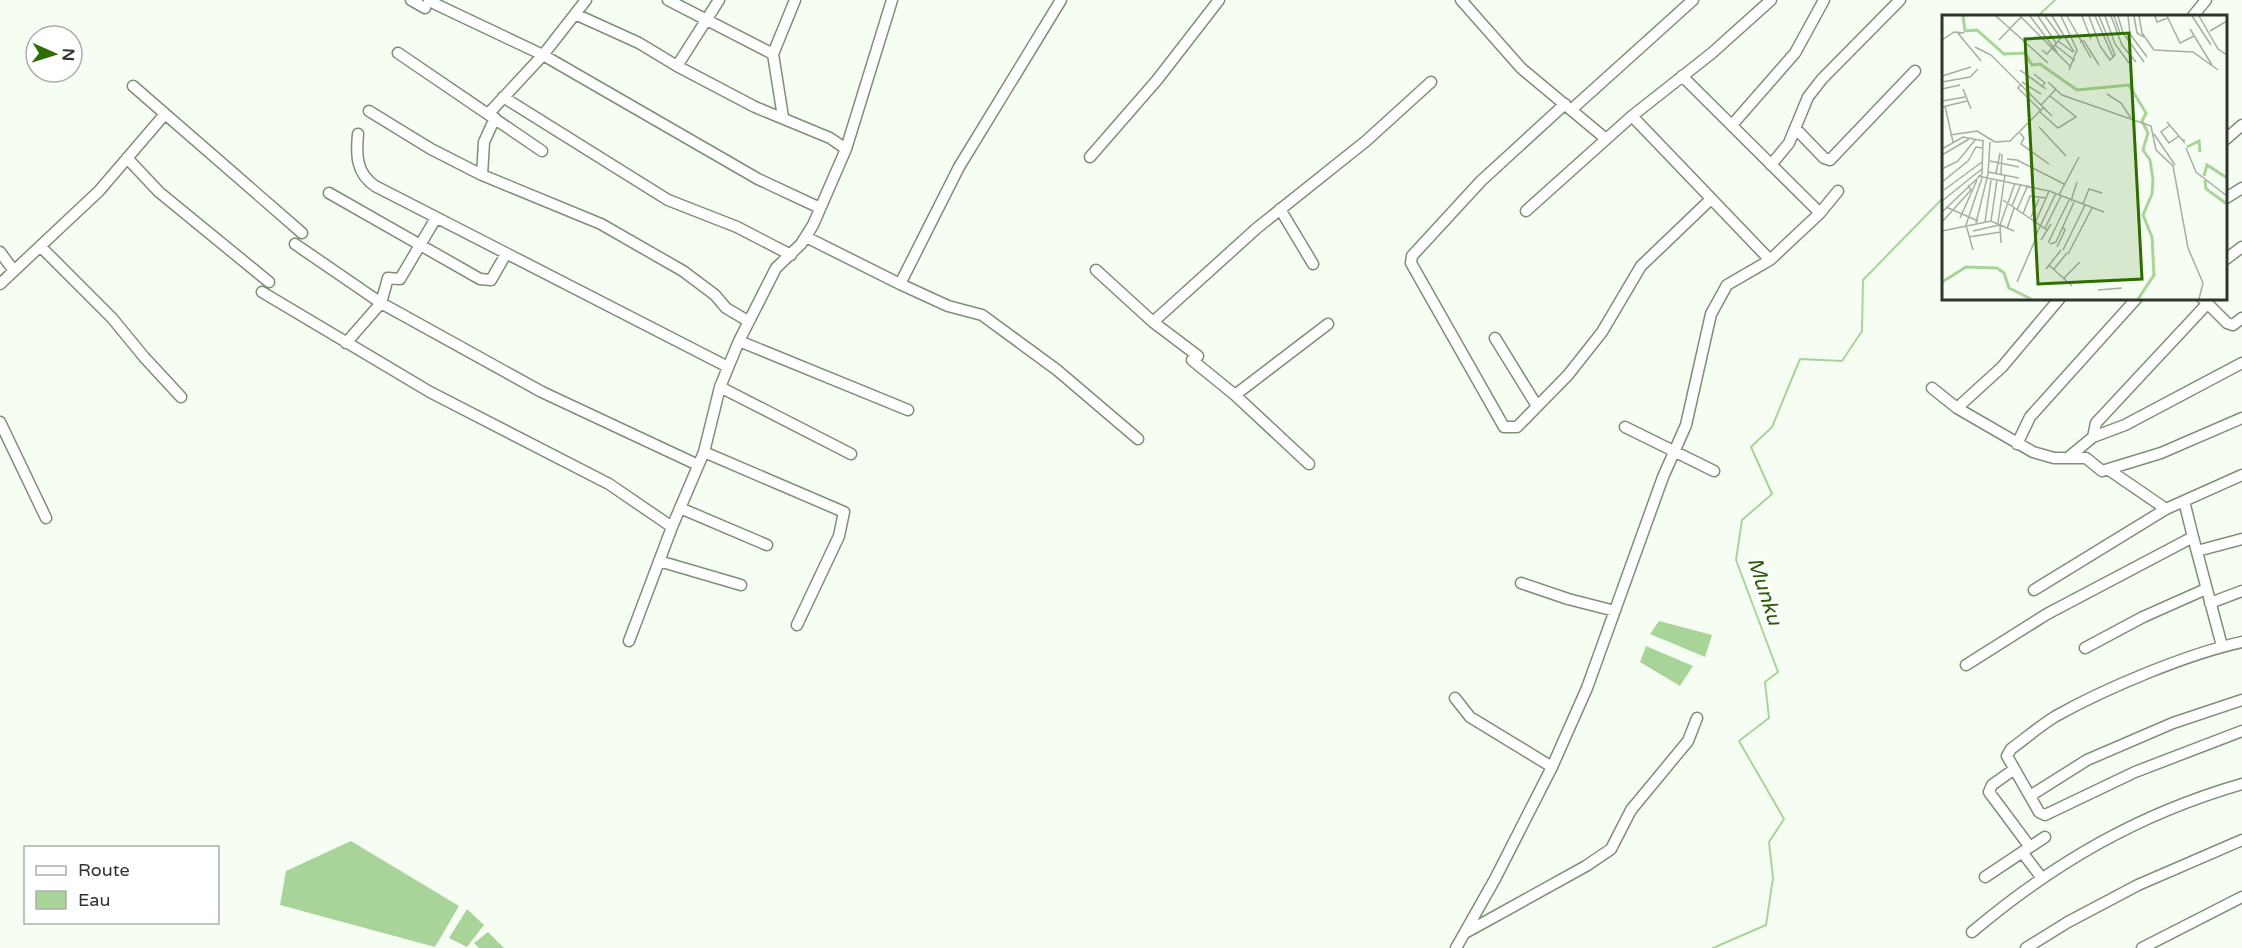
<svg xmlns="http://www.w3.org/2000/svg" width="2242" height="948" font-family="'Varela Round',sans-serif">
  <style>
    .water { fill: #a9d499 }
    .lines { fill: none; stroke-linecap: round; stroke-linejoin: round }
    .stream { stroke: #a9d499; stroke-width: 2 }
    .minor-casing { stroke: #7e8f78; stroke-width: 13 }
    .minor { stroke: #fff; stroke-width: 10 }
    .labels { text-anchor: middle; stroke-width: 5; stroke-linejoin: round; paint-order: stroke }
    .water-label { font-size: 21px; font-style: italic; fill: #2a5f0d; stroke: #fff }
    .inset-river { fill: none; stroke: #a9d499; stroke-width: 3 }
    .inset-road { fill: none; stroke: #a6aea3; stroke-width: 1.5 }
    .view { fill: #2d6d01; fill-opacity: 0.15; stroke: #2d6d01; stroke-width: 3 }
    .inset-edge { fill: none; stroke: #2e352b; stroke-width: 3 }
  </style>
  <rect width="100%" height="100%" fill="#f6fef3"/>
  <path class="water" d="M1659,621l53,14 -7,22 -55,-23z
    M1646,646l47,20 -13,20 -40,-24z
    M351,841l108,65 -24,41 -155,-42 6,-34z
    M467,909l17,16 -17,22 -18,-9z
    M488,932l16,16h-25l-5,-5z"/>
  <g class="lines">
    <path class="stream" d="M2038,16l17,-16
      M1713,948l53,-23 7,-47 -4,-36 15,-23 -45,-78 30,-23 -4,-36 13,-10 -42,-112 6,-40 30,-26 -21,-47 21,-20 28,-68 42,2 20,-30 1,-51 81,-83"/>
    <defs>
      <path id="minor" d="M411,0l14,8
        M668,0l105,54
        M1461,0l60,68 85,71
        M429,1l114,54 215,124 62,29
        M575,14l64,29 38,23 78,41 75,31 16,11
        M2193,16l13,-16
        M398,53l144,98
        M677,66l42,-66
        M1682,76l138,137
        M133,86l169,147
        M503,97l165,103 69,27 54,28
        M1565,104l-84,77 -69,75 -1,7 93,164h13l51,-52 34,-43 39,-66 70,-67
        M1571,110l122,-110
        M369,111l62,38 51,26 119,49 82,47 32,24 11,13 22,13
        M489,113l54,-58 43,-55
        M1632,116l138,144
        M783,117l-10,-63 22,-54
        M1732,125l63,-72 29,-53
        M1796,129l28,29 6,2 85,-89
        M358,134c-2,21 -2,39 17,52l353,181
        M2226,139l16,-14
        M1090,157l67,-77 62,-80
        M127,158l32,34 110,90
        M1771,165l18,-22 19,-46 14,-18 78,-79
        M482,175l2,-33 11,-24
        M329,193l151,86 11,1 15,-26
        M2226,198l16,-10
        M1280,209l33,55
        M1526,211l106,-95 80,-63 59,-53
        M806,237l94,47 48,22 34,9 75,55 81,69
        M295,244l86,59 161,89 156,73
        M40,246l72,72 32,39 37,40
        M0,252l14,19
        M2226,259l16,-12
        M1096,270l57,52 45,34
        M0,284l99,-93 66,-77
        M900,284l59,-117 102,-167
        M262,292l168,100 179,92 63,43
        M2202,298l25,25 6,2 9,-7
        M1153,322l104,-94 109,-87 65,-59
        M1495,338l42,68
        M739,341l169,69
        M346,343l35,-40 7,-25 12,1 36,-61
        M1192,360l43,35 74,69
        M720,387l131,67
        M1932,388l25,20 76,44 21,6h32l16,13 59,-18 81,-35
        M1235,395l93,-71
        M1957,408l45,-41 58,-69
        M0,422l46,96
        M1625,427l89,44
        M2093,437l3,-14 111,-119
        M2017,444l13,-27 107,-119
        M704,452l140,60 -5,24 -42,89
        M2070,456l23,-19 32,-12 117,-62
        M2109,470l57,39
        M680,508l87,37
        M2193,537l29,109
        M2197,551l45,-12
        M659,561l82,24
        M1521,583l47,16 47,12
        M2034,590l132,-81 76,-34
        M2210,603l32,-12
        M629,641l43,-114 32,-75 16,-65 19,-46 37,-73 25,-24 12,-19 33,-76 46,-149
        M2242,642c-55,12 -136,46 -186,74 -15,9 -30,22 -45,33l-4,7 32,56 6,3 90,-43 107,-41
        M2085,648l58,-31 63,-28
        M1966,665l81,-51 146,-77 -9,-36
        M1455,698l15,19 82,50
        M2013,770l-21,15 -3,7 41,55
        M2030,796l57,-36 86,-37 69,-23
        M2022,852l19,25
        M1985,877l60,-40
        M1972,932c82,-69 166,-118 270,-148
        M1465,933l121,-67 25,-17 20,-39 57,-69 9,-23
        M1456,948l39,-69 57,-112 35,-79 76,-211 23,-52 25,-111 16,-29 43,-25 50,-47 18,-22
        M2026,948l42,-26 70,-37 104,-45
        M2142,948l100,-51"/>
    </defs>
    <use href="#minor" class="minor-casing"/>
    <use href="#minor" class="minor"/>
  </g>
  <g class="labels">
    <g class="water-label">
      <text transform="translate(1765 591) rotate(72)" y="7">Munku</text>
    </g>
  </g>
  <g transform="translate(1942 15)">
    <rect width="285" height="285" fill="#f6fef3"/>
    <path class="inset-river" d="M21,1l2,15 12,-1 27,24 21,-1 7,12 8,-1 37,26 52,-5 17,28 -4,8 6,12 -5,17 7,10 3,20 -1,14 -9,21 9,22 2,38 -16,24M245,132l12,-6 1,11M262,161l3,-11 20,13M263,165l1,9 21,15M0,267l24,-15 31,1 7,5 5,15 22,11"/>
    <path class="inset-road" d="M54,1l52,47M78,1l51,51M88,1l27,36M96,1l18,27M110,1l22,36M119,1l16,34 -8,20M125,1l24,42M140,1l9,23M147,1l11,30 10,14 5,-5 -16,-39M153,1l18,41M163,1l10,28 14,19M169,1l11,29 14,17M172,1l6,17M176,1l5,17 21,29M186,1l2,18 17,23M192,1l3,17 7,4M197,1l3,17 12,17 39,2 25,18M213,1l2,6 11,-4M225,1l13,27 14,-7M250,1l19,29M257,1l19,33 9,6M248,14l22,36M268,16l17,-10M15,17l24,29M0,25l12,-8 10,1M57,25l22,-23M116,26l15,11M138,27l4,-1 15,24M113,30l20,16M33,32l16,8 61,61M100,35l5,4 14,-16 -16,-22M78,55l26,19M92,59l11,9 -4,4M0,61l29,-9M0,67l28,-5 8,-8M80,67l19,12M106,67l14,13 89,31 5,24 17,16 15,82 15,35 -4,16M79,69l-3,4 23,23M0,74l18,-4M21,74l8,20M165,79l14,9 10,15M0,86l23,-4M99,90l15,-16M3,91l8,36M0,92l25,-6M98,97l18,16 18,-11 -26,-21M225,107l17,20v-3M228,110l-9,7 8,11 10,-7M97,112l27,29M78,118l4,5 -3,6 28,20M212,119l21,31M8,120l27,-4 18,11 15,-1 34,-34M244,133l10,24 31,24M0,134l21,-12 21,4M0,140l27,-16M65,144l10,1 47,24M48,146l29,6M0,154l16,-8 17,-21M46,157l31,6M54,158l4,-20M59,159l1,-20M36,161l71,15 55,21M0,167l26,-21 8,-14 7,1M2,175l38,-28M117,180l20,-38M61,185l44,30M0,186l41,-33M129,186l6,-19M141,189l6,-15 13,4M70,191l9,-22M4,192l32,14M75,195l11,-25M0,197l40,-38 1,-33M81,199l7,-18 16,2M89,202l8,-18M18,203l17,-38M49,206l6,-41M94,206l13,-30M0,207l29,-32 -3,-5M43,207l6,-42M34,208l12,-49 2,-32M56,208l7,-48M103,213l16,-32M65,214l7,-21M0,216l49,-10 23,10M31,216l26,-6M27,222l32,-5M93,222l21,-44M99,225l10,-16M59,228l-1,-18 15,-42M106,228l21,-43M108,229l6,-2 18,-40M115,232l8,-17 -2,-3M31,235l-7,-25 16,-47M121,235l22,-45M126,239l24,-46M107,250l23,21M104,254l15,-19M112,254l13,-16M122,263l16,-16M75,267l19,-44M156,275l24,-2"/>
    <path class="view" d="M187,18l13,246 -104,5 -13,-245z"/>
    <rect width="285" height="285" class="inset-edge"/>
  </g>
  <rect x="24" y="846" width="195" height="78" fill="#ffffff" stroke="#abaeaa" stroke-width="1.5"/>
  <rect x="36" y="866" width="30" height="9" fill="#ffffff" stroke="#abaeaa" stroke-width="1.5"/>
  <text x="78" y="876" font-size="18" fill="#2e352b">Route</text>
  <rect x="36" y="891" width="30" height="18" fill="#a9d499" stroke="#abaeaa" stroke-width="1.5"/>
  <text x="78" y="906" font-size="18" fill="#2e352b">Eau</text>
  <g transform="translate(54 54) rotate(93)"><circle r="28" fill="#ffffff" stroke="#abaeaa" stroke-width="1.5"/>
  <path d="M0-4.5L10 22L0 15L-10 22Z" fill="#2d6d01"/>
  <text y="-9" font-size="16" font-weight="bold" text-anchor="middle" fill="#2e352b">N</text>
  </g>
</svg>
